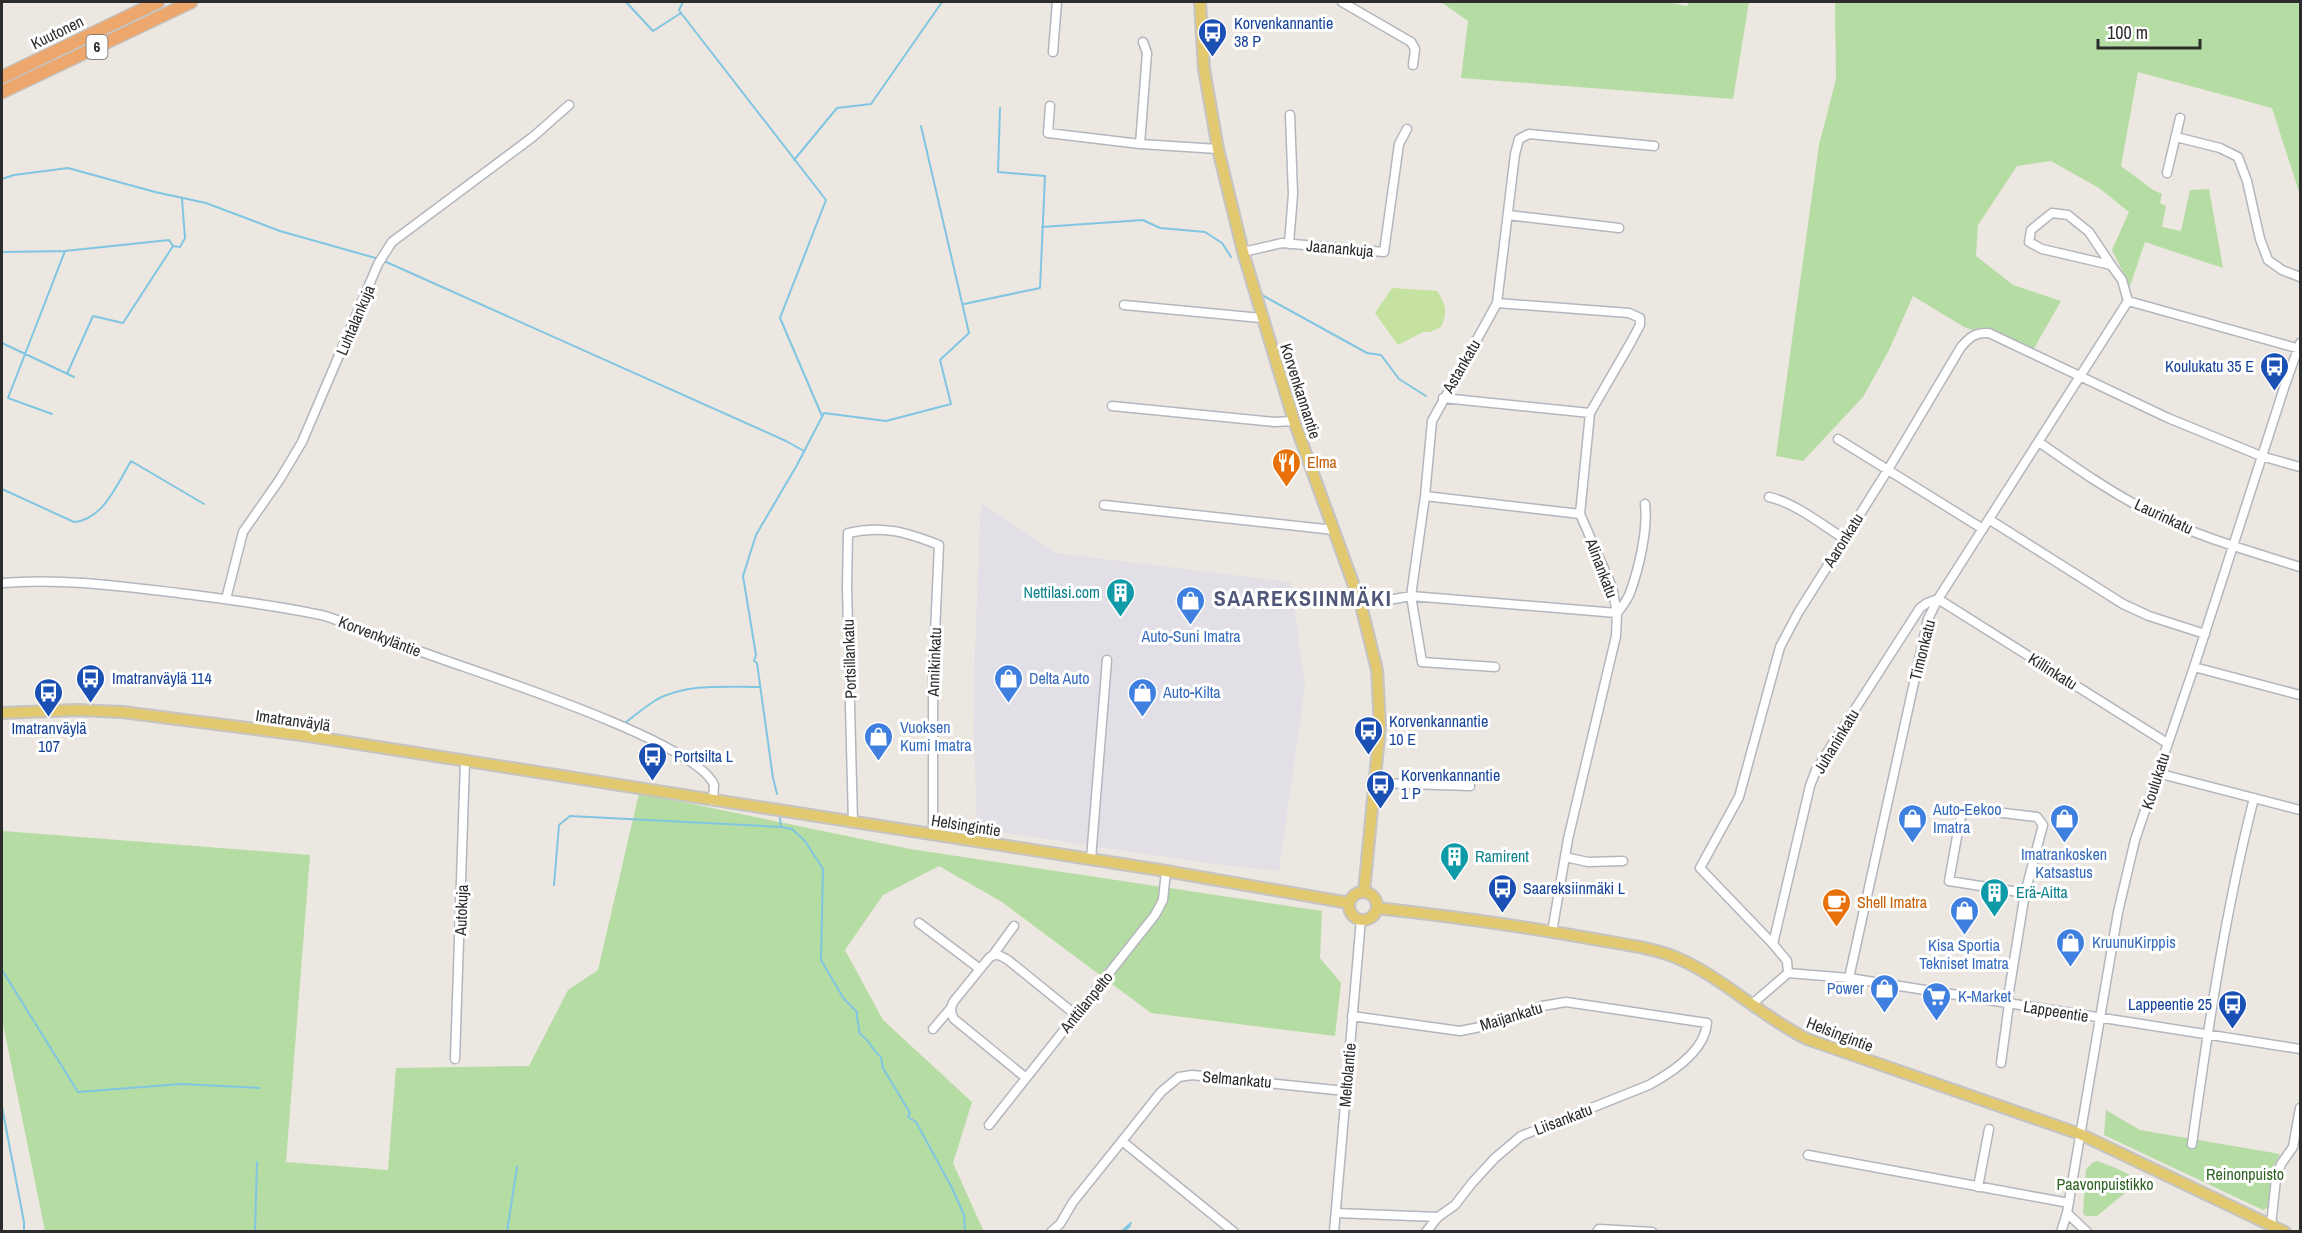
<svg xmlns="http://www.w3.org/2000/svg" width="2302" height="1233" font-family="'Archivo Narrow',sans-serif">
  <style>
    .industrial { fill: #e2e0e6 }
    .green { fill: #b5dca3 }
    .pitch { fill: #c5e2a0 }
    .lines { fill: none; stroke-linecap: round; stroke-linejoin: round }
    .stream { stroke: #80c6e2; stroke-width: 2 }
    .minor-casing { stroke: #b4b6be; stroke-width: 11 }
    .major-casing { stroke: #c4c4c4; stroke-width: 14 }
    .highway-casing { stroke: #c4c4c4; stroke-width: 15 }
    .minor { stroke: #fff; stroke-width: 8 }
    .major { stroke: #e2c970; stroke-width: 10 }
    .highway { stroke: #eda66b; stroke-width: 12 }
    .labels { text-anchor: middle; stroke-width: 6; stroke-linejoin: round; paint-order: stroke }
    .shield { fill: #fff; stroke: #6b6b6b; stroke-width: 1.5 }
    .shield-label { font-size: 15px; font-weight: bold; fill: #2c2c2c }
    .transit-label { font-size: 16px; fill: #164399; stroke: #fff; text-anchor: start }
    .street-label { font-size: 16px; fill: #2c2c2c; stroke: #fff }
    .food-label { font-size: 16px; fill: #c56008; stroke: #fff; text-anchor: start }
    .culture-label { font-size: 16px; fill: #0d838f; stroke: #fff; text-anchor: start }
    .shop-label { font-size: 16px; fill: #366cbe; stroke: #fff; text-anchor: start }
    .park-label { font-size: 16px; fill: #2f6223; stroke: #fff }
    .district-label { font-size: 22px; font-weight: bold; letter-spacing: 1.5px; fill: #515778; stroke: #fff }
  </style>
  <rect width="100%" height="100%" fill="#ece7e0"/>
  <path class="industrial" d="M981,503l75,50 235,29 14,104 -26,185 -65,-7 -237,-35 -3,-95 1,-87z"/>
  <path class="green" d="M1441,2h226l20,4 2,-4h60l-16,97 -272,-21 7,-57z
    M1835,2h465v193l-28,-87 -134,-36 -17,94 32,24 9,4 -2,9 6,3 -4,21 19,4 9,-41 19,-1 14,79 -78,-26 -15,44 -18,-36 17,-38 -30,-24 -48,-27 -34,5 -39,59 -2,31 37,29 48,16 -28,49 -69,-23 -51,-31 -24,54 -26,47 -60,64 -27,-5 43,-311 17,-66z
    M639,793l271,56 412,62 -2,47 21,25 -6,53 -184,-23 -149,-111 -63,-36 -56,29 -38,55 38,70 89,82 -19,61 31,69 -939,-1 -43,-212 1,-188 307,24 -24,307 102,8 8,-102 133,-2 39,-76 30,-20z
    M2106,1110l34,20 140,24 -9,18 -2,35 -6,3 -159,-75z
    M2097,1161l16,6 28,13 -44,36h-11l-3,-3 3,-43 6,-7z"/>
  <path class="pitch" d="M1392,288l45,3c9,13 11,21 4,36l-11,5h-7l-25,13 -23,-32z"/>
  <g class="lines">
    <path class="stream" d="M626,2l27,29 28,-18
      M683,2l-4,8 2,3 145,187 -46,118 42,98
      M794,160l43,-52 34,-4 71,-102
      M2,179l12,-4 54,-7 87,24 51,11 74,28 99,28
      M1042,227l101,-7 17,8 45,4 17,11 9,14
      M173,246l7,1 5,-9 -3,-39
      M2,252l63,-1 104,-11 4,6
      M384,261l402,180 18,10
      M1260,294l107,59 14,2 18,24 27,17
      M964,304l76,-16 5,-112 -47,-4 2,-64
      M2,343l72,34
      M67,374l26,-58 30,7 50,-77
      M52,414l-44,-16 57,-147
      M2,489l72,33c29,-2 44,-39 57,-61l73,43
      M625,723c10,-8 20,-16 31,-23 31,-17 69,-13 103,-13
      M777,794l-4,-16 -16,-115 -3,-2 2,-6 -13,-79 13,-41 41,-70 27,-52 62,8 65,-17 -11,-44 29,-27 -48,-207
      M780,818l1,9
      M554,885l5,-60 11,-9 211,11 11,2 13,12 18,28 -2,91 23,39 13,13c-1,8 3,13 2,21 13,9 11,15 22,24l2,11 27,45 -2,4 8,5 36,66 12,27 1,17
      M2,970l76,122 103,-8 78,4
      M2,1107l22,115v10
      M255,1232l2,-70
      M507,1232l10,-65
      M1121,1232l10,-9
      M1123,1232l7,-6"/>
    <defs>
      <path id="minor" d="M1342,2l69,40 4,7 -2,16
        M1053,52l4,-50
        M1050,106l-2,27 92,11 78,5
        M2176,137l44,11 18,9 9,24 13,58 8,21 14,10 18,7
        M1140,144l7,-91 -4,-11
        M2167,173l13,-55
        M1508,215l111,13
        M1289,244l4,-50 -3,-79
        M1243,252l39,-9 102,9 15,-108 8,-15
        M2111,265l-22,-33 -21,-17 -16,-2 -21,17 -2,12 13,7 69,16 11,15 6,21
        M2128,301l172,48
        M1497,303l132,10 11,5v7l-9,17 -41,71 -10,101 32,73 5,26 -1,23 -48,203 -16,93
        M1124,305l137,13
        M1443,398l147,15
        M1112,406l162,16 20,-1
        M1838,439l145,90
        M2039,442c38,27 76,53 118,74 45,22 96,36 143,51
        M1425,496l155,18
        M1769,497c26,6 52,27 74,41
        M1104,505l230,25
        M1990,520l133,84 26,12 56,18
        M2,583c59,-5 117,3 176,10 47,6 96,12 143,22 13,3 26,9 38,14 26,10 51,19 77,28 49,18 261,85 278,128l-1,16
        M226,599l17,-67 37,-53 22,-37 76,-178 14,-22 142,-106 35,-31
        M1361,605l50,-9 206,17c5,-6 10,-13 13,-20 9,-25 18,-63 15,-89
        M1495,667l-73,-5 -11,-66 14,-100 7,-75 65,-118 18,-149 4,-15 10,-5 125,12
        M2194,667l106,28
        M2157,773l143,37
        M1376,783l94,3
        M853,823l-6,-236 1,-54c35,-8 58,-1 91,12l-6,131v159
        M1565,857l23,5 35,-1
        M1091,859l16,-199
        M919,923l61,46
        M1773,944l37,-158 6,-16 104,-162 7,-5 11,-4 229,144
        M993,955l21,-29
        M1788,973l-1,-12 -14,-17 -73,-76 39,-71 41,-150 18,-34 91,-145 72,-121c9,-10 14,-15 28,-14l179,85 93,38 39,11
        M1849,978l79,-359 10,-20 190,-298
        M2007,1004l18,-111 18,-68 -6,-8 -68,-8 -6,4 -3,7 -11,61 76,12
        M1751,1005l37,-32 61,5 451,71
        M1352,1016l108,15 30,-6 52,-19 24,-4 141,21c-2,28 -36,50 -58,62l-128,51 -26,22 -23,25 -17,22 -17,12 -12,15
        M933,1029l17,-20
        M455,1059l10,-297
        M2001,1063l8,-59
        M1025,1077l-71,-58c-4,-8 -4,-11 0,-18l35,-43c7,-6 12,-2 19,2l68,55
        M989,1125l166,-210 8,-15 3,-29
        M2192,1144c16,-116 33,-232 62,-346
        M1808,1155l261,48
        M1978,1187l11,-58
        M1336,1213l102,4
        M2067,1213l20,19
        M2271,1225l5,-46 5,-15 12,-17 7,-39
        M1051,1232l9,-8 13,-22 49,-61
        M1234,1232l-112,-91 39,-49 18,-15 13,-2 153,16
        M1334,1232l27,-313
        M1597,1232l2,-3 53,3
        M2061,1232l6,-19 51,-301 17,-72 59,-173 90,-279 16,-45"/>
      <path id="major" d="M1200,2l4,67 14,80 25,103 51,169 67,184 16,65 3,56 -16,166
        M2,713l74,-3 46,2 180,23 864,136 183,32
        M1349 906a14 14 0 1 1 28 0a14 14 0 1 1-28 0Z
        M1377,908c72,8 145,18 217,31 27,5 56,8 81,18 48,20 85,59 132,82l273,95 205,98"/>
      <path id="highway" d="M2,77l156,-75
        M2,92l189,-90"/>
    </defs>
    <use href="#minor" class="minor-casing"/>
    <use href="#major" class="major-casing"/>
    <use href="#highway" class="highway-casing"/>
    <use href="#minor" class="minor"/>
    <use href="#major" class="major"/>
    <use href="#highway" class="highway"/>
  </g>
  <defs>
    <symbol id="bus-pin" viewBox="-11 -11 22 30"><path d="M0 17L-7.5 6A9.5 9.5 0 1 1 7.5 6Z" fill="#1a4fb4" stroke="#fff"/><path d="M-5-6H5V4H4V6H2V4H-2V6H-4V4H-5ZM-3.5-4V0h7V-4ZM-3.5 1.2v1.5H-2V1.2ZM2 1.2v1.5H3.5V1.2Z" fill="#fff"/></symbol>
    <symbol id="restaurant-pin" viewBox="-11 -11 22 30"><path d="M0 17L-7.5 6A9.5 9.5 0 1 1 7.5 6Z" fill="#e8710a" stroke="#fff"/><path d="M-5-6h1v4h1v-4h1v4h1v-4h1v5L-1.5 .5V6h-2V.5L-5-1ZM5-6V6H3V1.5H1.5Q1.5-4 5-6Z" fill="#fff"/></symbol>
    <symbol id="building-pin" viewBox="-11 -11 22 30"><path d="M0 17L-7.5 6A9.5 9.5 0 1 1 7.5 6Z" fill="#0f9aa8" stroke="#fff"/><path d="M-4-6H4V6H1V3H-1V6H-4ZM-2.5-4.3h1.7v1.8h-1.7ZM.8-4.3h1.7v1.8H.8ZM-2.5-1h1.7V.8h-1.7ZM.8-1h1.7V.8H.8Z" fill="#fff"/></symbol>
    <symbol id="shop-pin" viewBox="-11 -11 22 30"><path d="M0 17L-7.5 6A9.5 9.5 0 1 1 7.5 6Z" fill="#3f7fe0" stroke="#fff"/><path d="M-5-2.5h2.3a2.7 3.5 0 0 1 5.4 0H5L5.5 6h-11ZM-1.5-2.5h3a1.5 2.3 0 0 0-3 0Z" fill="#fff"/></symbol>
    <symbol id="cafe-pin" viewBox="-11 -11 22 30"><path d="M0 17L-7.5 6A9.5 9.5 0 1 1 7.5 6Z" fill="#e8710a" stroke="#fff"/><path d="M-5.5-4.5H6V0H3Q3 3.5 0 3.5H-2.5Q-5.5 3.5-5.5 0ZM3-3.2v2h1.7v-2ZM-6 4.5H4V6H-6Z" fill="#fff"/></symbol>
    <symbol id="supermarket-pin" viewBox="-11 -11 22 30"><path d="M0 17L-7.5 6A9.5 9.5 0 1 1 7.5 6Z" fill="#3f7fe0" stroke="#fff"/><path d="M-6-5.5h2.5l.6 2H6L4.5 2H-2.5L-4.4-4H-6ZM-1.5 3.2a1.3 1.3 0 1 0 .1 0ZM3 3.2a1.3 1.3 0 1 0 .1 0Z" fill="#fff"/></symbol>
  </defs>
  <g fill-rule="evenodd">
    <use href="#bus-pin" x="1196" y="16" width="33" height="45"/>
    <use href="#bus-pin" x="2258" y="350" width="33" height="45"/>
    <use href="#restaurant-pin" x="1270" y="446" width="33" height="45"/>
    <use href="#building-pin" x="1104" y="576" width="33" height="45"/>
    <use href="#shop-pin" x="1174" y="584" width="33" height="45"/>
    <use href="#bus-pin" x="74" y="662" width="33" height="45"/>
    <use href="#shop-pin" x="992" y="662" width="33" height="45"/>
    <use href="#bus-pin" x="32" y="676" width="33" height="45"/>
    <use href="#shop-pin" x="1126" y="676" width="33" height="45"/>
    <use href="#bus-pin" x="1352" y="714" width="33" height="45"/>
    <use href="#shop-pin" x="862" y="720" width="33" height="45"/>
    <use href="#bus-pin" x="636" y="740" width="33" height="45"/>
    <use href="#bus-pin" x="1364" y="768" width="33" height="45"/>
    <use href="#shop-pin" x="1896" y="802" width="33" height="45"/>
    <use href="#shop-pin" x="2048" y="802" width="33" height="45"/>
    <use href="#building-pin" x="1438" y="840" width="33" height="45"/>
    <use href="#bus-pin" x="1486" y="872" width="33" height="45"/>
    <use href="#building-pin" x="1978" y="876" width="33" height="45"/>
    <use href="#cafe-pin" x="1820" y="886" width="33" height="45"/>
    <use href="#shop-pin" x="1948" y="894" width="33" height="45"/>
    <use href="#shop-pin" x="2054" y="926" width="33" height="45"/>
    <use href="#shop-pin" x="1868" y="972" width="33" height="45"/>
    <use href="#supermarket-pin" x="1920" y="980" width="33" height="45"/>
    <use href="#bus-pin" x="2216" y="988" width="33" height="45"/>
  </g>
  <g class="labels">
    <rect class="shield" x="86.5" y="35" width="21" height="24" rx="4.5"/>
    <g class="shield-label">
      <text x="97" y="52">6</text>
    </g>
    <g class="transit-label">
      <text x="1234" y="29">Korvenkannantie<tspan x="1234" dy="18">38 P</tspan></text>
      <text x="2254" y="372" text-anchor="end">Koulukatu 35 E</text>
      <text x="112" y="684">Imatranväylä 114</text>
      <text x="1389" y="727">Korvenkannantie<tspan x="1389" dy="18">10 E</tspan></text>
      <text x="49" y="734" text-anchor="middle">Imatranväylä<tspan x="49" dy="18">107</tspan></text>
      <text x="674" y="762">Portsilta L</text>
      <text x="1401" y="781">Korvenkannantie<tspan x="1401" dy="18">1 P</tspan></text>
      <text x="1523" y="894">Saareksiinmäki L</text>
      <text x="2212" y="1010" text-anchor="end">Lappeentie 25</text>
    </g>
    <g class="street-label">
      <text transform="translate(57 32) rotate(-26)" y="6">Kuutonen</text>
      <text transform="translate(1340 248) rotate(5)" y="6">Jaanankuja</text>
      <text transform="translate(355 320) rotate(-67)" y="6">Luhtalankuja</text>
      <text transform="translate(1461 366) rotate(-60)" y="6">Astankatu</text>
      <text transform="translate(1301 391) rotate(72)" y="6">Korvenkannantie</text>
      <text transform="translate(2164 516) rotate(25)" y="6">Laurinkatu</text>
      <text transform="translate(1843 540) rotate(-58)" y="6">Aaronkatu</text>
      <text transform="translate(1602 568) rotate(69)" y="6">Alinankatu</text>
      <text transform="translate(380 636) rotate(21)" y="6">Korvenkyläntie</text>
      <text transform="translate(1922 650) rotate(-76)" y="6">Timonkatu</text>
      <text transform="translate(849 659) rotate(-92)" y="6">Portsillankatu</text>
      <text transform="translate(934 662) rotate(-88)" y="6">Annikinkatu</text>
      <text transform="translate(2053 671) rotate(32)" y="6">Killinkatu</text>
      <text transform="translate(293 720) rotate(8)" y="6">Imatranväylä</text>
      <text transform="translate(1836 741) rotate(-59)" y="6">Juhaninkatu</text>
      <text transform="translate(2155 781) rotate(-72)" y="6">Koulukatu</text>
      <text transform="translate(966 825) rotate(9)" y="6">Helsingintie</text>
      <text transform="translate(461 910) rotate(-88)" y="6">Autokuja</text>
      <text transform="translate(1086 1002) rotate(-51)" y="6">Anttilanpelto</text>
      <text transform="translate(2056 1011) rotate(9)" y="6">Lappeentie</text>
      <text transform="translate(1511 1016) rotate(-17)" y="6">Maijankatu</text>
      <text transform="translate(1840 1034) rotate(21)" y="6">Helsingintie</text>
      <text transform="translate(1347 1075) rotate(-85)" y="6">Meltolantie</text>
      <text transform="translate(1237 1079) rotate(5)" y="6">Selmankatu</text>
      <text transform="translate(1563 1119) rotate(-21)" y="6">Liisankatu</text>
    </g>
    <g class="food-label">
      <text x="1307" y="468">Elma</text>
      <text x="1857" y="908">Shell Imatra</text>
    </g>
    <g class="culture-label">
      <text x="1100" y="598" text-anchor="end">Nettilasi.com</text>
      <text x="1475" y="862">Ramirent</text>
      <text x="2016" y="898">Erä-Aitta</text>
    </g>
    <g class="shop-label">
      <text x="1191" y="642" text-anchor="middle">Auto-Suni Imatra</text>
      <text x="1029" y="684">Delta Auto</text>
      <text x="1163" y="698">Auto-Kilta</text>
      <text x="900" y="733">Vuoksen<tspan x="900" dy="18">Kumi Imatra</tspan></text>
      <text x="1933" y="815">Auto-Eekoo<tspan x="1933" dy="18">Imatra</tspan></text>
      <text x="2064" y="860" text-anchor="middle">Imatrankosken<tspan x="2064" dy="18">Katsastus</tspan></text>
      <text x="2092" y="948">KruunuKirppis</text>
      <text x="1964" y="951" text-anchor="middle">Kisa Sportia<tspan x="1964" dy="18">Tekniset Imatra</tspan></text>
      <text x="1864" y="994" text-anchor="end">Power</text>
      <text x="1958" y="1002">K-Market</text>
    </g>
    <g class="park-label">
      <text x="2245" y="1180">Reinonpuisto</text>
      <text x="2105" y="1190">Paavonpuistikko</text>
    </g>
    <g class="district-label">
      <text x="1303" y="606">SAAREKSIINMÄKI</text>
    </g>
  </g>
  <rect width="2302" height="1233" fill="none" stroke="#2c2c2c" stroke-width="6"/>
  <path d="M2098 39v9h102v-9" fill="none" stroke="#2c2c2c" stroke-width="3"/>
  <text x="2107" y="39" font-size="18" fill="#2c2c2c" stroke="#ffffff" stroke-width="4.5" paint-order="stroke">100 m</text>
</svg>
